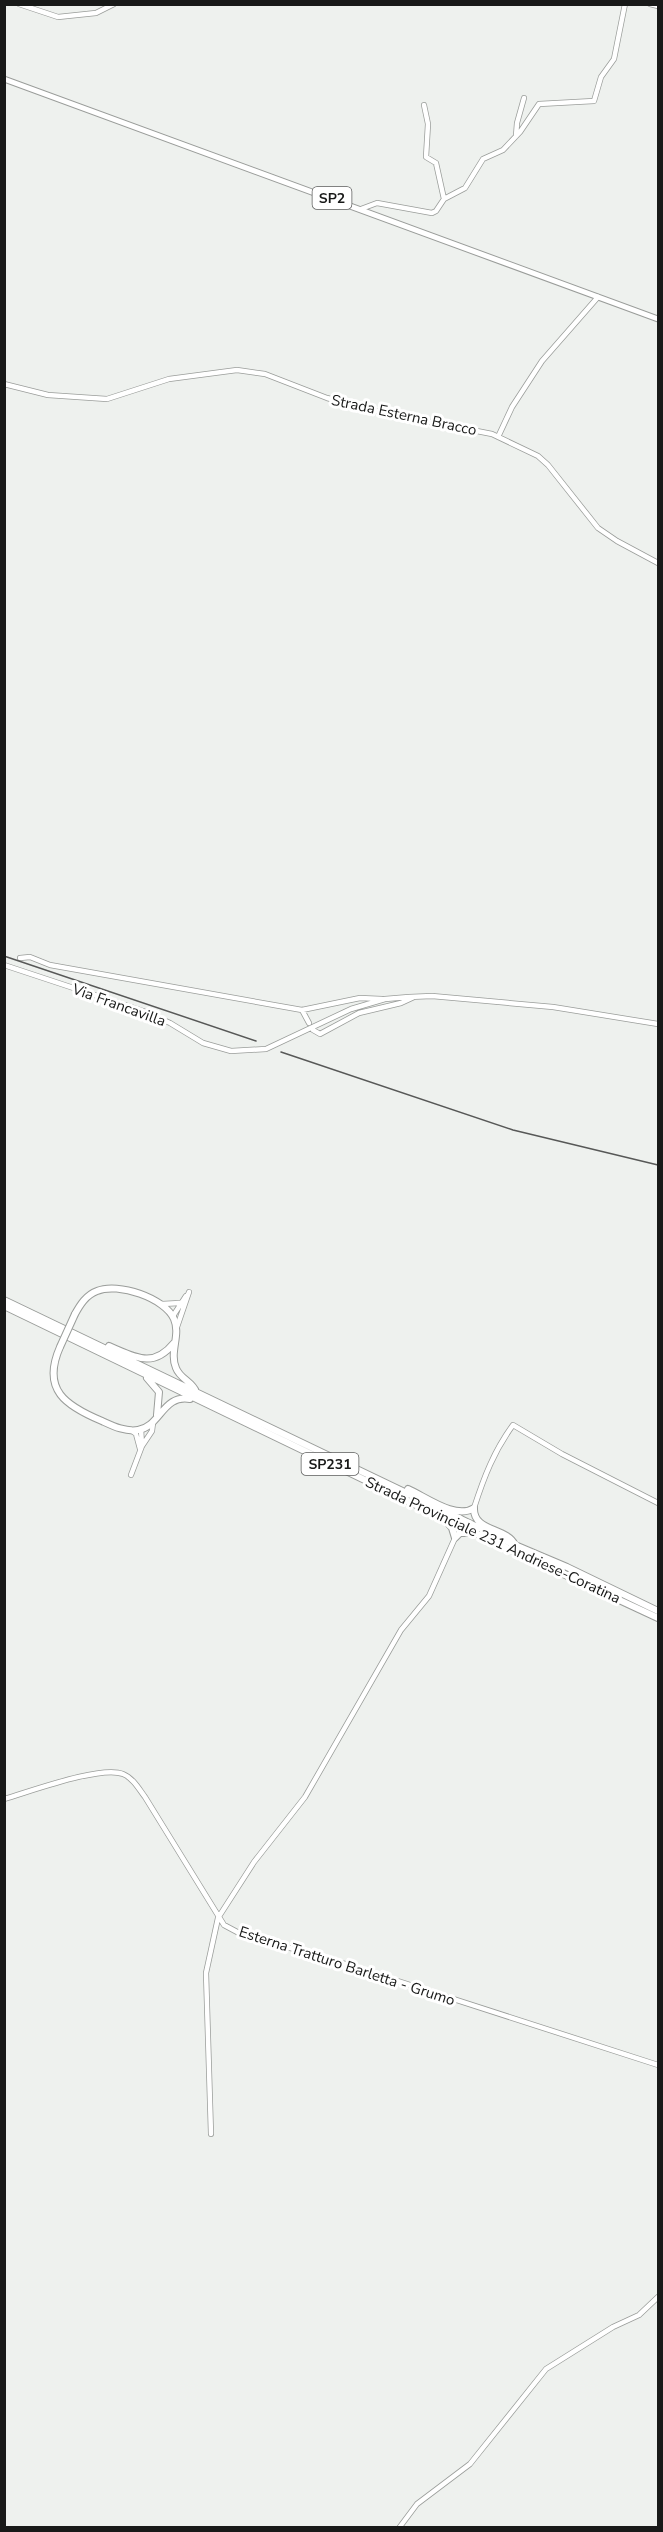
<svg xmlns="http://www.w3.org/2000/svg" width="663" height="2532" font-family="'Nunito Sans',sans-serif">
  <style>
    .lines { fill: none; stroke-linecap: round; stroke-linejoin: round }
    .minor-casing { stroke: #9a9d9a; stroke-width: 6 }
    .major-casing { stroke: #9a9d9a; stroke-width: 7 }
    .highway-casing { stroke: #9a9d9a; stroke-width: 8 }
    .minor { stroke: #fff; stroke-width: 4.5 }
    .major { stroke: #fff; stroke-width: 5 }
    .highway { stroke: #fff; stroke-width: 6 }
    .rail { stroke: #575857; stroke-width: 1.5 }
    .highway-bridge-casing { stroke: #9a9d9a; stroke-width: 8; stroke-linecap: butt }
    .highway-bridge { stroke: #fff; stroke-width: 6 }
    .labels { text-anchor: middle; stroke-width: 6; stroke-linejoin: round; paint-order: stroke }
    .shield { fill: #fff; stroke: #5d5e5d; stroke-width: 1.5 }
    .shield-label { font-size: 14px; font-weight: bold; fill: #181918 }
    .street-label { font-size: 15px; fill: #181918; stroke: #fff }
  </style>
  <rect width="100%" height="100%" fill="#eef1ee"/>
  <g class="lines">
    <defs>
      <path id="minor" d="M19,4l39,13 38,-4 18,-9
        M650,4l8,2
        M424,105l4,19 -2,33 10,6 8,36
        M516,136l1,-13 7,-25
        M361,209l16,-6 55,10 4,-2 8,-12 21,-11 18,-29 20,-9 17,-18 19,-28 55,-3 7,-24 13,-18 11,-55
        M4,384l44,11 59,4 62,-20 68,-9 28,4 62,24 53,14 112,22 46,22 10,9 50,63 19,13 41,22
        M498,437l14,-30 30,-46 56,-64
        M20,958l10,-1 20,8 252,45 58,-12 22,1
        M4,965l139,46 27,12 33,20 28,8 35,-2 85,-40 34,-10 24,-2 23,-1 121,11 105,17
        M302,1010l7,13
        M313,1030l7,4 39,-21 42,-10 13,-6
        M162,1304l18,-1
        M173,1316l13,-20
        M177,1327l12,-35
        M141,1429l1,17
        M131,1430l5,4 4,15
        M131,1475l11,-29 10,-15 1,-8
        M474,1508c10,-31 20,-57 39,-83l49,29 96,49
        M4,1799c25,-7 97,-34 119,-25 10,4 16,15 22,23l79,128 15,8 106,31 313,101
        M211,2134l-5,-161 12,-55 36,-56 51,-65 96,-167 28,-34 26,-58
        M399,2528l18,-24 53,-40 76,-95 67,-42 26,-12 19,-18"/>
      <path id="major" d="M4,79l654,240"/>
      <path id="highway" d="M4,1300l511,245 52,22 91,44
        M4,1306l456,220 198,92
        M75,1314c5,-9 11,-19 22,-23 21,-9 68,7 77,28 7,16 -5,33 2,49 4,11 17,14 20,24
        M109,1346c26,11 44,23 65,-3
        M60,1347c-19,43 6,59 42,74 11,5 23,11 36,9 22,-3 25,-36 52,-31
        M147,1378l12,14 -2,23
        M408,1489c18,8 48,31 66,19 -1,24 33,19 41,37
        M446,1521l6,7 3,10 5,-5h11"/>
    </defs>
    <use href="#minor" class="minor-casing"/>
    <use href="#major" class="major-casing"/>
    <use href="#highway" class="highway-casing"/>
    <use href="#minor" class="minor"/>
    <use href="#major" class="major"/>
    <use href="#highway" class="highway"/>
    <path class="rail" d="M4,956l252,85
      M281,1052l232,78 145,35"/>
    <defs>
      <path id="highway-bridge" d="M60,1347l15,-33"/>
    </defs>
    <use href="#highway-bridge" class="highway-bridge-casing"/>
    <use href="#highway-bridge" class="highway-bridge"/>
  </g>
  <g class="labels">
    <g class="shield">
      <rect x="312.5" y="187" width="39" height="22" rx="4.5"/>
      <rect x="301.5" y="1453" width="57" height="22" rx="4.5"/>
    </g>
    <g class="shield-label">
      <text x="332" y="203">SP2</text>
      <text x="330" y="1469">SP231</text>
    </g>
    <g class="street-label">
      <text transform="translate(404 415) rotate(12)" y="5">Strada Esterna Bracco</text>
      <text transform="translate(119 1005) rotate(20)" y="5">Via Francavilla</text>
      <text transform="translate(493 1540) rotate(25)" y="5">Strada Provinciale 231 Andriese-Coratina</text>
      <text transform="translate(347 1966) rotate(18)" y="5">Esterna Tratturo Barletta - Grumo</text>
    </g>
  </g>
  <rect width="663" height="2532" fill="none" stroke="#181918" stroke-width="12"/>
</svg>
